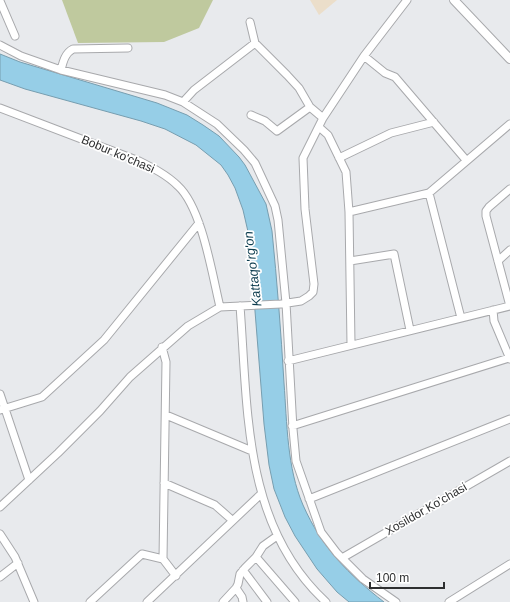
<svg xmlns="http://www.w3.org/2000/svg" width="510" height="602" font-family="Helvetica,sans-serif">
  <style>
    .education { fill: #ebdeca }
    .green { fill: #bfc99e }
    .water { fill: #96cee7; stroke: #779eb0 }
    .lines { fill: none; stroke-linecap: round; stroke-linejoin: round }
    .minor-casing { stroke: #a8a9ac; stroke-width: 9 }
    .major-casing { stroke: #a8a9ac; stroke-width: 10 }
    .minor { stroke: #fff; stroke-width: 7 }
    .major { stroke: #fff; stroke-width: 8 }
    .labels { text-anchor: middle; stroke-width: 3.5; stroke-linejoin: round; paint-order: stroke }
    .street-label { font-size: 12px; fill: #2e2f30; stroke: #fff }
    .water-label { font-size: 13px; font-style: italic; fill: #0d3d4f; stroke: #fff }
  </style>
  <rect width="100%" height="100%" fill="#e8eaed"/>
  <path class="education" d="M310,0h27l-18,15z"/>
  <path class="green" d="M62,0h151l-14,28 -35,14 -86,1z"/>
  <path class="water" d="M0,54l20,8 137,41 30,12 16,10 16,11 20,21 6,8 21,39 6,27c5,50 9,101 12,152 3,40 3,85 19,122 19,43 45,69 81,97h-35l-12,-10 -20,-23 -22,-33 -10,-19 -11,-28 -5,-24 -5,-41 -15,-188 -6,-26 -8,-22 -7,-13 -7,-10 -25,-20 -31,-16 -24,-8 -116,-32 -25,-9z"/>
  <g class="lines">
    <defs>
      <path id="minor" d="M0,1l15,35
        M250,22l5,21 32,32 12,13 11,19 13,11
        M0,45l21,11 40,14 104,25 18,7 34,22 27,26 11,13 20,43 3,14 8,83 7,126 3,32 25,71 16,21 26,26 33,23
        M364,56l21,17 10,4 71,83
        M61,70c2,-8 4,-17 12,-21l55,-1
        M183,102l11,-12 61,-47
        M0,108l139,53c14,7 28,14 39,25 24,22 34,88 42,121
        M251,115l14,6 12,10 33,-24
        M319,127l9,8 18,37 3,40 2,132
        M339,158l52,-25 43,-11
        M429,193l32,125
        M349,212l80,-19 81,-69
        M350,261l44,-7 16,76
        M498,261l12,-11
        M240,306c8,103 3,220 86,296
        M510,306l-24,-90v-5l3,-4 21,-18
        M493,310l1,11 16,38
        M162,347l4,15 -3,197 13,17
        M288,361l222,-55
        M0,394l29,86
        M0,410l42,-13 62,-57 95,-117
        M166,415l86,36
        M292,426l217,-68
        M164,483l51,22 17,15
        M309,499l201,-80
        M0,507l58,-54 42,-42 30,-34 58,-51 32,-19 61,-3 20,-3 8,-5 4,-4 1,-8 -9,-75 -2,-51 20,-40 41,-62 43,-56
        M0,534l15,23 19,45
        M256,557l39,45
        M342,558l168,-97
        M243,570l24,32
        M0,577l18,-14
        M236,588l6,9 1,5
        M90,602l52,-48 21,5
        M147,602l114,-108
        M223,602l13,-14 2,-4 2,-10 5,-6 11,-11 7,-11 14,-10
        M449,602l61,-38"/>
      <path id="major" d="M454,0l56,59"/>
    </defs>
    <use href="#minor" class="minor-casing"/>
    <use href="#major" class="major-casing"/>
    <use href="#minor" class="minor"/>
    <use href="#major" class="major"/>
  </g>
  <g class="labels">
    <g class="street-label">
      <text transform="translate(118 154) rotate(23)" y="4">Bobur ko'chasi</text>
      <text transform="translate(426 509) rotate(-30)" y="4">Xosildor Ko’chasi</text>
    </g>
    <g class="water-label">
      <text transform="translate(252 269) rotate(-97)" y="5">Kattaqo'rg'on</text>
    </g>
  </g>
  <path d="M370 582v6h74v-6" fill="none" stroke="#2e2f30" stroke-width="2"/>
  <text x="376" y="582" font-size="12" fill="#2e2f30" stroke="#ffffff" stroke-width="3" paint-order="stroke">100 m</text>
</svg>
